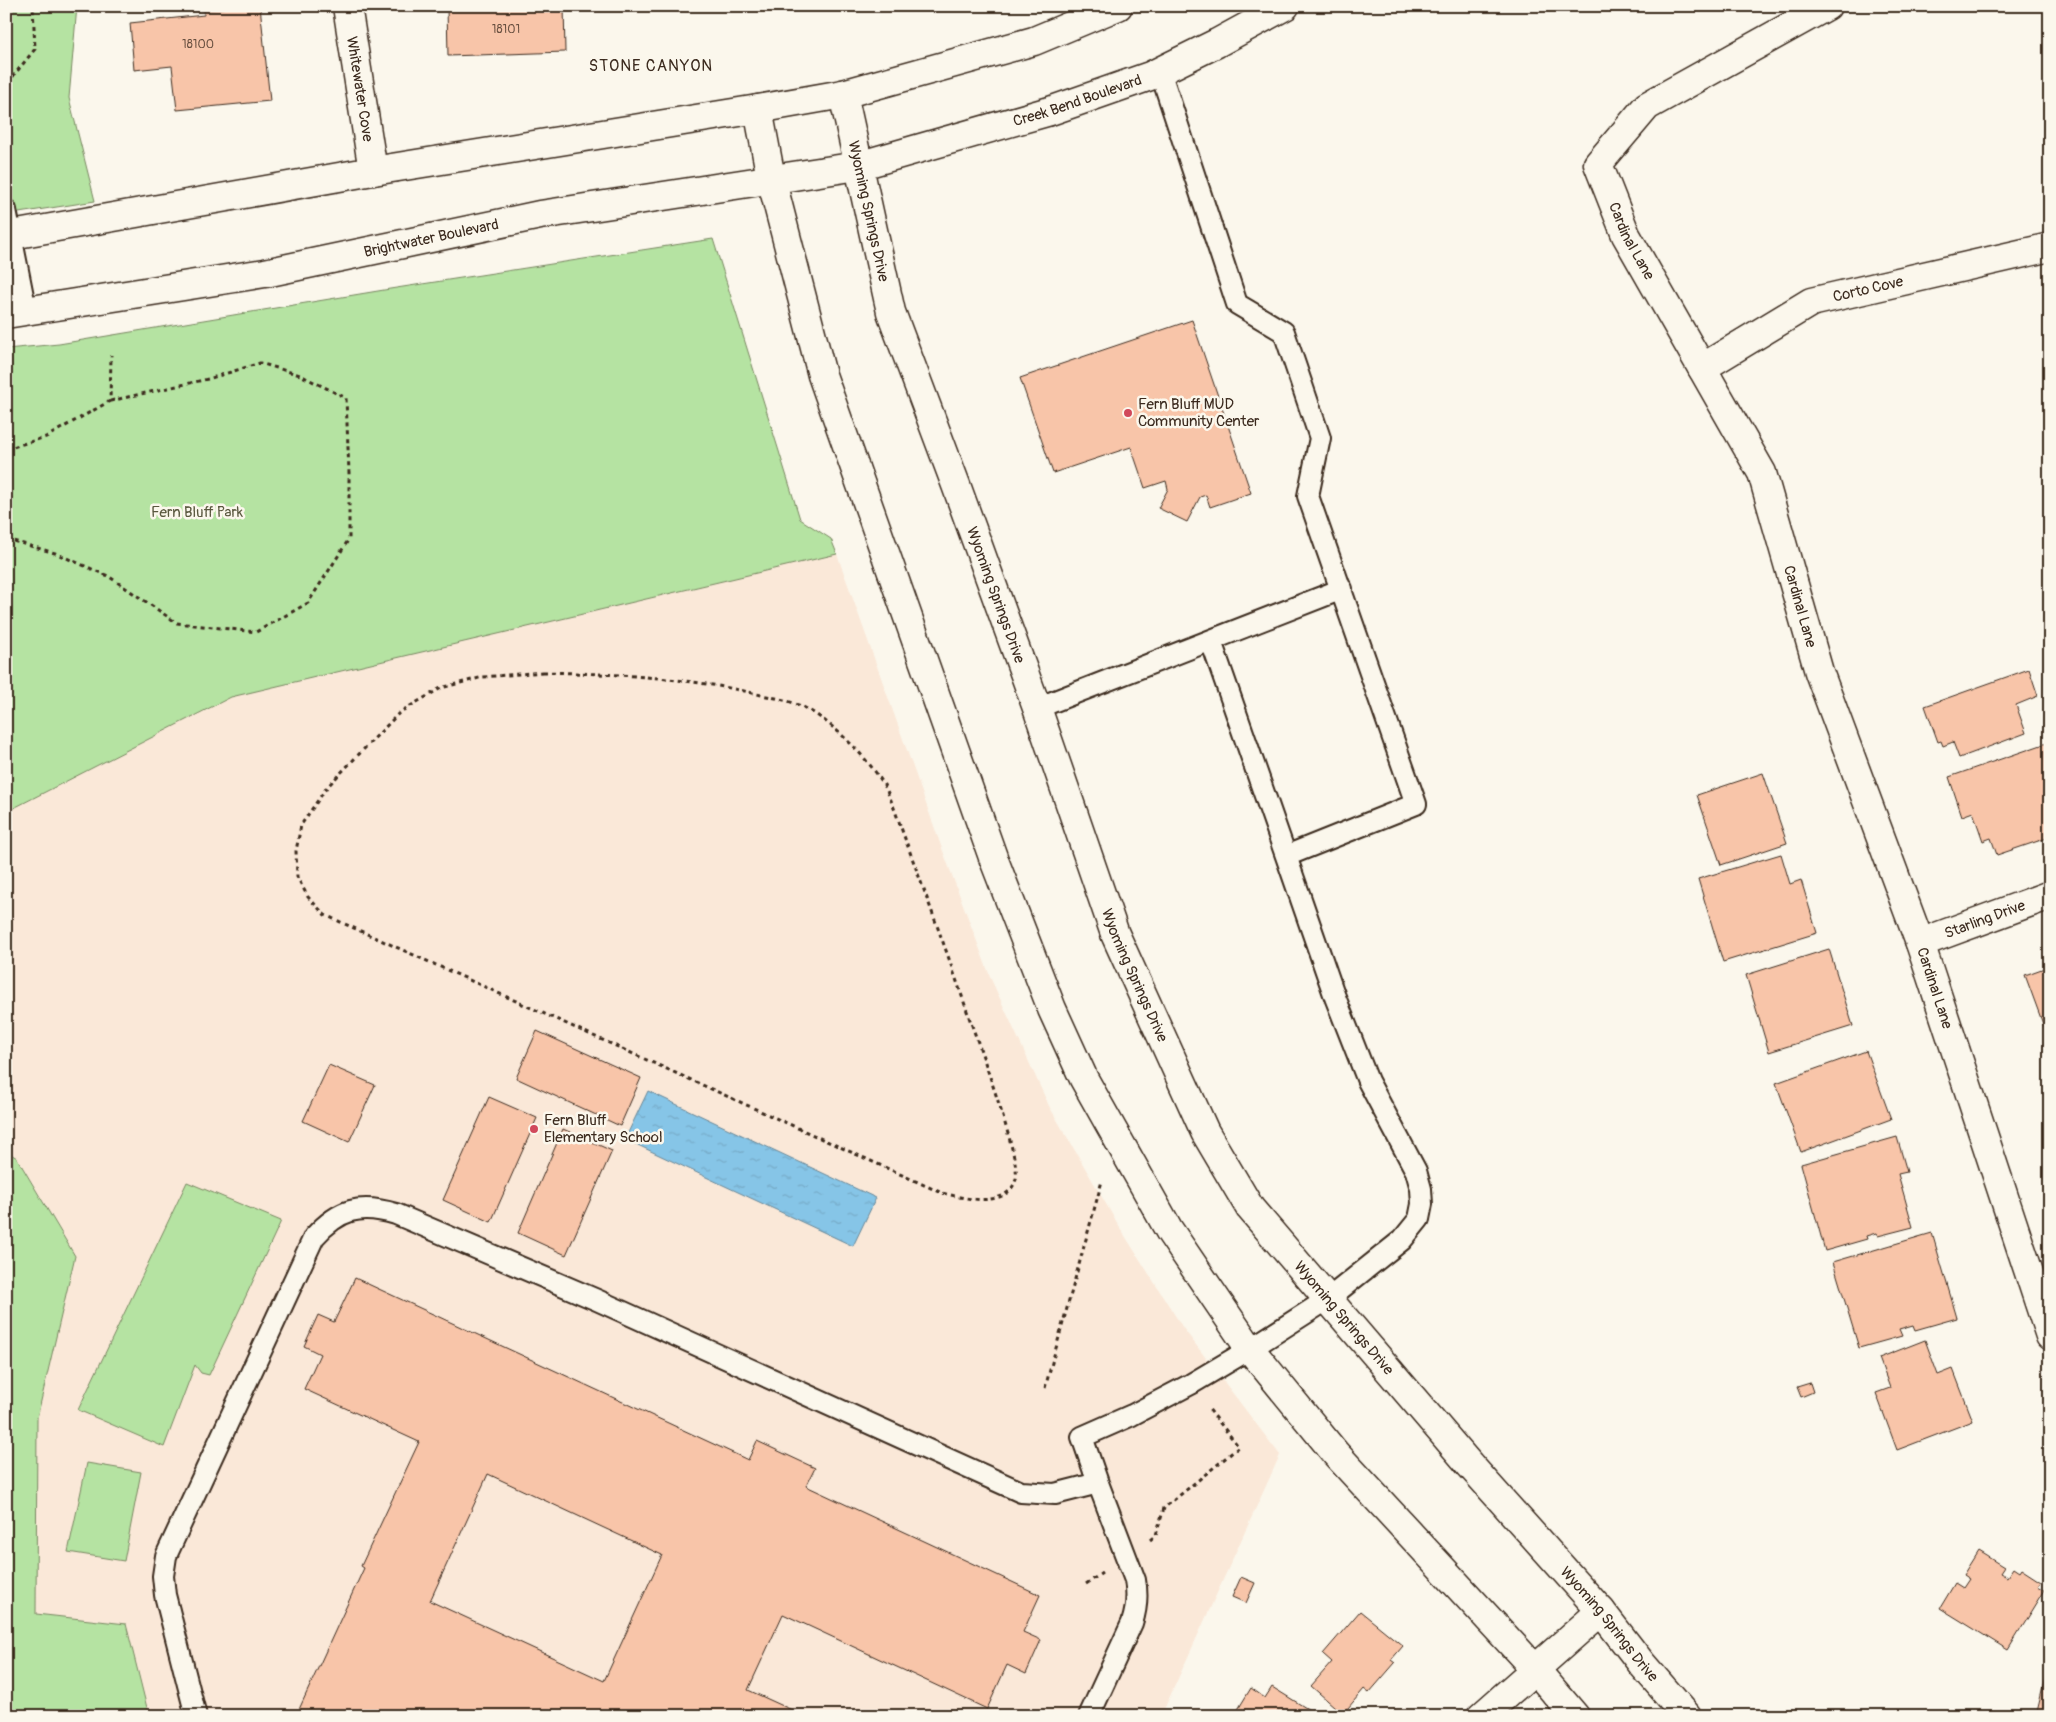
<svg xmlns="http://www.w3.org/2000/svg" width="2056" height="1722" font-family="Pangolin,sans-serif">
  <style>
    .built { fill: #fae8d8 }
    .green { fill: #b5e3a2; stroke: #788660 }
    .water { fill: url(#water-ripples); stroke: #688797 }
    .building { fill: #f8c5a9; stroke: #3b2a1e; fill-rule: evenodd }
    .lines { fill: none; stroke-linecap: round; stroke-linejoin: round }
    .lane-casing { stroke: #3b2a1e; stroke-width: 24 }
    .street-casing { stroke: #3b2a1e; stroke-width: 31 }
    .secondary-casing { stroke: #3b2a1e; stroke-width: 31 }
    .path { stroke: #3b2a1e; stroke-width: 3; stroke-dasharray: 4 4; stroke-linecap: butt }
    .lane { stroke: #fbf7ec; stroke-width: 20 }
    .street { stroke: #fbf7ec; stroke-width: 28 }
    .secondary { stroke: #fbf7ec; stroke-width: 28 }
    .poi-dot { fill: #d1495b; stroke: #fbf7ec; stroke-width: 2 }
    .labels { text-anchor: middle; stroke-width: 5; stroke-linejoin: round; paint-order: stroke }
    .number-label { font-size: 12px; fill: #6a5141 }
    .street-label { font-size: 15px; fill: #3b2a1e; stroke: #fbf7ec }
    .poi-label { font-size: 15px; fill: #3b2a1e; stroke: #fbf7ec; text-anchor: start }
    .park-label { font-size: 15px; fill: #5a583f; stroke: #fbf7ec }
    .neighbourhood-label { font-size: 16px; letter-spacing: 1px; fill: #3b2a1e; stroke: #fbf7ec }
  </style>
  <defs>
    <pattern id="water-ripples" width="26" height="14" patternUnits="userSpaceOnUse" patternTransform="scale(1.25)"><rect width="26" height="14" fill="#86c5e7"/><path d="M2 4q2-2 4 0t4 0M15 11q2-2 4 0t4 0" fill="none" stroke="#75a9c6"/></pattern>
  </defs>
  <rect width="100%" height="100%" fill="#fbf7ec"/>
  <filter id="ink" filterUnits="userSpaceOnUse"><feTurbulence type="fractalNoise" baseFrequency=".02" numOctaves="2"/><feDisplacementMap in="SourceGraphic" scale="10" xChannelSelector="R" yChannelSelector="G"/><feConvolveMatrix kernelMatrix="1 2 1 2 8 2 1 2 1" color-interpolation-filters="sRGB"/></filter>
  <g filter="url(#ink)">
    <path class="built" d="M837,554l103,289 51,136 58,127 71,122 63,100 97,127 -119,261h-1012l-23,-92 -90,-10 1,-196 38,-162 -58,-98 -11,-7v-339l225,-115z"/>
    <path class="green" d="M6,6h71l-8,92 26,103 -89,14z
      M713,239l87,280 31,20 6,15 -606,143 -225,115v-463l53,-5 331,-55z
      M6,1151l11,7 58,98 -38,162 -1,196 90,10 23,92h-143z
      M187,1182l94,39 -72,154 -8,-2 -6,-8 -31,82 -86,-37z
      M87,1463l54,9 -17,89 -56,-9z"/>
    <path class="water" d="M648,1091l228,107 -23,48 -228,-107z"/>
    <path class="building" d="M240,6h20l10,95 -93,9 -5,-44 -38,4 -4,-47 74,-8v-5z
      M447,6h117l1,46 -117,4z
      M1192,320l59,173 -41,14 -4,-12 -6,2 -13,25 -29,-14 10,-19 -2,-8 -21,7 -14,-41 -78,26 -33,-95z
      M2029,669l9,27 -22,9 10,28 -67,25 -6,-16 -10,4 -2,-5 -3,1 -13,-36z
      M2050,742v95l-53,18 -6,-17 -8,3 -10,-29 -11,4 -13,-39z
      M1763,773l24,70 -66,22 -24,-70z
      M1781,854l9,30 11,-4 16,53 -94,29 -25,-83z
      M1829,949l24,77 -84,26 -23,-77z
      M2050,966v77l-25,-68z
      M537,1031l104,47 -21,48 -104,-48z
      M1866,1051l25,68 -90,33 -25,-69z
      M329,1065l46,20 -26,57 -46,-21z
      M489,1097l48,21 -46,104 -48,-22z
      M563,1129l49,22 -46,104 -48,-22z
      M1897,1137l10,35 -9,2 15,53 -35,9 -2,-3 -10,3 1,3 -42,12 -24,-87z
      M1932,1233l25,85 -42,12 -2,-5 -14,4 3,7 -43,12 -26,-86z
      M355,1278l393,182 9,-19 58,27 -9,18 234,109 -17,37 18,8 -15,34 -19,-9 -20,44 -204,-95 -35,76 57,26h-509l68,-148 -3,-2 58,-124 -115,-53 16,-35 -16,-8 14,-31 16,7zM488,1474l174,81 -58,126 -174,-80z
      M1925,1340l13,35 15,-6 20,52 -76,29 -21,-57 14,-5 -11,-30z
      M1810,1383l3,9 -12,5 -4,-10z
      M1978,1551l26,16 -4,6 7,4 6,-9 6,4 2,-3 20,13 -3,4 7,4 -37,60 -68,-42 15,-25 8,5 6,-9 -6,-4z
      M1241,1577l14,6 -9,20 -14,-6z
      M1360,1611l43,35 -12,14 4,3 -26,30 -5,-4 -21,25 -32,-28 21,-24 -9,-8z
      M2050,1658v58h-14z
      M1272,1687l47,29h-85l17,-28 14,10z"/>
    <g class="lines">
      <defs>
        <path id="lane" d="M6,210l20,101
          M1211,641l75,215
          M1037,708l305,-119
          M196,1716l-31,-121 -2,-19 3,-20 148,-319c25,-28 46,-34 82,-23l201,86 424,192 34,2 43,-11
          M1089,1716l43,-93c5,-15 6,-27 3,-43l-37,-97 -16,-46 50,-22 59,-31 59,-35 78,-50 74,-59 17,-21 3,-15 -1,-15 -5,-18 -48,-90 -33,-84 -49,-141 130,-52 -108,-308 12,-58 -36,-106 -47,-28 -77,-233"/>
        <g id="street">
          <path id="s1" d="M347,6l26,165"/>
          <path id="s2" d="M1827,6l-180,100 -49,58 28,71 136,238 57,199 101,271 130,393"/>
          <path id="s3" d="M1702,368l109,-66 239,-55"/>
          <path id="s4" d="M1920,943l130,-48"/>
          <path d="M1482,1716l119,-105"/>
        </g>
        <g id="secondary">
          <path id="s5" d="M843,94l48,218 65,173 81,223 78,226 90,198 45,76 220,257 131,146 41,53 45,52"/>
          <path d="M758,109l13,69 51,197 172,485 58,149 32,70 85,151 81,119 86,105 199,215 40,47"/>
          <path d="M6,236l367,-65 385,-62 85,-15 191,-53 84,-35"/>
          <path id="s6" d="M6,314l259,-41 275,-58 318,-49 192,-55 100,-35 67,-33 68,-37"/>
        </g>
      </defs>
      <use href="#lane" class="lane-casing"/>
      <use href="#street" class="street-casing"/>
      <use href="#secondary" class="secondary-casing"/>
      <path class="path" d="M6,81l4,-1 25,-31 -2,-43
        M6,449l40,-12 64,-36 1,-46
        M6,539l49,14 53,23 69,47 79,9 52,-29 41,-64v-66l-3,-75 -46,-23 -40,-12 -52,16 -98,22
        M543,672c72,2 144,5 214,22 13,3 27,5 39,10 30,11 70,52 87,79 9,16 17,43 24,61 21,57 42,113 61,170 9,27 53,144 48,165 -9,31 -52,19 -74,14l-617,-278 -17,-18 -11,-20 -1,-26 5,-26 26,-38 73,-75 41,-24 42,-11z
        M1045,1388l57,-207
        M1150,1540l6,-5 8,-27 75,-61 -31,-39
        M1086,1584l16,-11"/>
      <use href="#lane" class="lane"/>
      <use href="#street" class="street"/>
      <use href="#secondary" class="secondary"/>
    </g>
  </g>
  <g class="poi-dot">
    <circle cx="1128" cy="413" r="5"/>
    <circle cx="534" cy="1129" r="5"/>
  </g>
  <g class="labels">
    <g class="number-label">
      <text x="506" y="33">18101</text>
      <text x="198" y="48">18100</text>
    </g>
    <g class="street-label">
      <text dy="5" stroke="none"><textPath href="#s1" startOffset="84">Whitewater Cove</textPath></text>
      <text dy="5" stroke="none"><textPath href="#s6" startOffset="1094">Creek Bend Boulevard</textPath></text>
      <text dy="5" stroke="none"><textPath href="#s5" startOffset="120">Wyoming Springs Drive</textPath></text>
      <text dy="5" stroke="none"><textPath href="#s6" startOffset="432">Brightwater Boulevard</textPath></text>
      <text dy="5" stroke="none"><textPath href="#s2" startOffset="366">Cardinal Lane</textPath></text>
      <text dy="5" stroke="none"><textPath href="#s3" startOffset="186">Corto Cove</textPath></text>
      <text dy="5" stroke="none"><textPath href="#s5" startOffset="525">Wyoming Springs Drive</textPath></text>
      <text dy="5" stroke="none"><textPath href="#s2" startOffset="771">Cardinal Lane</textPath></text>
      <text dy="5" stroke="none"><textPath href="#s4" startOffset="69">Starling Drive</textPath></text>
      <text dy="5" stroke="none"><textPath href="#s5" startOffset="930">Wyoming Springs Drive</textPath></text>
      <text dy="5" stroke="none"><textPath href="#s2" startOffset="1176">Cardinal Lane</textPath></text>
      <text dy="5" stroke="none"><textPath href="#s5" startOffset="1335">Wyoming Springs Drive</textPath></text>
      <text dy="5" stroke="none"><textPath href="#s5" startOffset="1740">Wyoming Springs Drive</textPath></text>
    </g>
    <g class="poi-label">
      <text x="1138" y="409">Fern Bluff MUD<tspan x="1138" dy="17">Community Center</tspan></text>
      <text x="544" y="1125">Fern Bluff<tspan x="544" dy="17">Elementary School</tspan></text>
    </g>
    <g class="park-label">
      <text x="197" y="517">Fern Bluff Park</text>
    </g>
    <g class="neighbourhood-label">
      <text x="651" y="71">STONE CANYON</text>
    </g>
  </g>
  <rect width="2056" height="1722" fill="none" stroke="#fbf7ec" stroke-width="25"/>
  <rect x="12" y="12" width="2031" height="1697" fill="none" stroke="#3b2a1e" stroke-width="2" filter="url(#ink)"/>
</svg>
